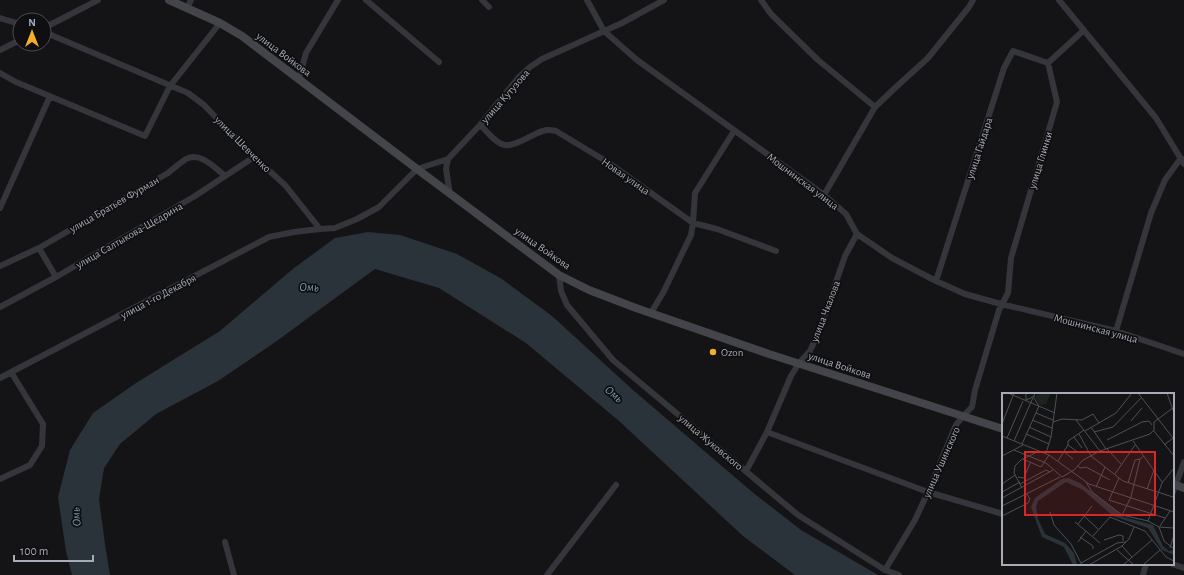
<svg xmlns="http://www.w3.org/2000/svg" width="1184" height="575" font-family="'Alegreya Sans',sans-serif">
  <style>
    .water { fill: #2a333a }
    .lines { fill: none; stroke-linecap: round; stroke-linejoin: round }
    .street { stroke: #35363b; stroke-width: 6 }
    .secondary { stroke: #43454b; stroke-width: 8 }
    .poi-dot { fill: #f4ae2e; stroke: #0f0f11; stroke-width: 1.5 }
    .labels { text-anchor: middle; stroke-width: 3.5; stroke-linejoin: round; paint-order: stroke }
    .street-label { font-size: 11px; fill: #a6abb6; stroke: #0f0f11 }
    .poi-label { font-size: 11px; fill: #a6abb6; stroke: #0f0f11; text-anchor: start }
    .water-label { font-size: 12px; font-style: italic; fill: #7c9ab2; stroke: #0f0f11 }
    .inset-road { fill: none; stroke: #4e5056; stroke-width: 1 }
    .view { fill: #d62828; fill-opacity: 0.15; stroke: #d62828; stroke-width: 2 }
    .inset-edge { fill: none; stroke: #a6abb6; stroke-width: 2 }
  </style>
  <rect width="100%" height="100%" fill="#141416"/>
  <path class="water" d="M368,232l32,3 57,19 45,25 50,37 81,74 118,101 50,39 77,45h-83l-52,-39 -124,-115 -93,-78 -87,-55 -64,-19 -101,74 -56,38 -62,33 -36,30 -16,24 -5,31 6,45 5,31h-38l-6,-24 -8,-54 12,-47 23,-37 43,-30 84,-52 74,-63 41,-30z"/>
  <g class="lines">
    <path class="street" d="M366,0l73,62
      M482,0l7,7
      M587,0l17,31 33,29 187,135 22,19 11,20 35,24 44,23 29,13 36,10 115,27 68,23
      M761,0l10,14 47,46 57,47
      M1059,0l97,118 28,46
      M187,8l4,-8
      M0,18l20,6
      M44,28l54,-28
      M44,32l144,61 16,12 50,52 31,28 35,44 15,-1 22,-9 22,-12 38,-38 31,-10 32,-34 39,-48 11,-10 12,-8 80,-36 42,-23
      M0,50l20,-10
      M0,73l16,9 129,54 25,-50 50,-63
      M299,79l7,-26 32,-53
      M480,125c6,5 16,19 25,20 10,2 27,-11 38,-14 4,-2 8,-1 13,0l53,32 84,60 24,6 59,22
      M448,159l-2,10 4,25
      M824,195l51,-88 20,-19 33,-30 41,-51 4,-7
      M0,208l50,-112
      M39,248l17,29
      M0,266l39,-18 129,-75c6,-5 12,-10 18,-14 14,-8 29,9 39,17
      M559,275l2,16 6,14 46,55 185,155 87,55 14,5
      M936,281l68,-213 9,-17 35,12
      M0,307l56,-30 139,-81 59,-39
      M651,313l13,-22 27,-56 2,-12 2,-30 39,-62
      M1116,331l35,-118 14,-33 16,-22
      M0,378l269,-141 25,-5 26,-3
      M767,432l161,60 75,22
      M746,471l21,-39 24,-56 8,-13 11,-12 9,-20 26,-75 12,-22
      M0,479l30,-14 12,-19 1,-22 -32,-52
      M1173,492l11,-30
      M225,542l9,33
      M1172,564l12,4
      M885,570l30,-50 13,-28 28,-67 7,-9 9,-9 3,-17 24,-80 9,-17 3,-35 46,-156 -9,-39 36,-33
      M547,575l69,-90
      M1143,575l3,-11"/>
    <path class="secondary" d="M169,0l51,23 22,13 175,133 142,106 30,15 47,18 133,46 234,75
      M1173,484l11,4"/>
  </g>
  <circle class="poi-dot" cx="713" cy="352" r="4"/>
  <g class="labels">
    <g class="street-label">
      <text transform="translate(284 54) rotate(37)" y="4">улица Войкова</text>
      <text transform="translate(505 96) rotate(-49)" y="4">улица Кутузова</text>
      <text transform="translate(243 144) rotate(45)" y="4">улица Шевченко</text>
      <text transform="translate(979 148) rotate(-72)" y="4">улица Гайдара</text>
      <text transform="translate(1040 160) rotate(-73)" y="4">улица Глинки</text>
      <text transform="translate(626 176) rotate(35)" y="4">Новая улица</text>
      <text transform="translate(803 181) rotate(37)" y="4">Мошнинская улица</text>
      <text transform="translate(114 204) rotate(-30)" y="4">улица Братьев Фурман</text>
      <text transform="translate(129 235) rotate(-30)" y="4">улица Салтыкова-Щедрина</text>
      <text transform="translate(543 248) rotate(35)" y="4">улица Войкова</text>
      <text transform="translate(158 296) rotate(-28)" y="4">улица 1-го Декабря</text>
      <text transform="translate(825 311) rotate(-69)" y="4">улица Чкалова</text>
      <text transform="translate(1096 328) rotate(15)" y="4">Мошнинская улица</text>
      <text transform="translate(840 365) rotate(18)" y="4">улица Войкова</text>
      <text transform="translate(711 442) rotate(40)" y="4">улица Жуковского</text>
      <text transform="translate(941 462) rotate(-66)" y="4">улица Ушинского</text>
    </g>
    <g class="poi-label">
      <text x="721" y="356">Ozon</text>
    </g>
    <g class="water-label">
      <text x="309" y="291">Омь</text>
      <text transform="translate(614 394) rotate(41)" y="4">Омь</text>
      <text transform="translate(76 517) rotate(-94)" y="4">Омь</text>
    </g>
  </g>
  <g transform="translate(1002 393)">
    <rect width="172" height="172" fill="#141416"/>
    <path d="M38,0h11l-5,11 -6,1 -5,-8z" fill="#1c241d"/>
    <path d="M67,85l11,5 44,34 29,8 10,21 6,5 5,-1v5l-12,-5 -14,-22 -35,-12 -30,-26 -17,-8 -28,19 -2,6 2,12 7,15 20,9 9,10 3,12h-4l-9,-18 -22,-10 -11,-30 4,-9 27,-19z" fill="#2a333a"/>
    <path class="inset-road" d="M6,0l47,20M24,0v7l9,-4M136,0l35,45 -9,7M165,0l7,20M34,20l17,7M30,27l20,8M74,27l24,31M129,28l11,-13M51,29l9,-3 20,1 11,-6 6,9M0,31l12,-31M27,34l22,10M89,34l15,22M83,38l31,-18 16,-20M152,38l20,25M92,39l19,-5 28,-29M24,41l23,10M77,41l12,22 32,25 50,16M0,43l47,19 40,29 85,28M72,44l8,11M5,45l16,-37M105,47l35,-18 7,-1 3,4M12,48l21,-48M131,48l29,41M20,51l17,-38 -5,-8M66,52l11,8M105,56l14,15M12,57l32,13 16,14 12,-7 9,-10 17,-9 50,-17 4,-4v-8l20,-15M61,58l10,8M44,60l5,-16 6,-44M0,63l21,-11M21,66l18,8 8,-12M56,68l10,-16v-4l16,-11M76,73l2,2 6,-1 24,13M113,81l20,-29M16,84l6,1 6,-15M84,89l6,10 30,23 26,6 11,6 15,1M126,90l7,-23 5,-1M0,91l13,-9M18,91l26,-14 4,2M172,92v18M94,94l9,-20M20,95l-8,-15 1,-7 6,-6 18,-9M145,96l7,-19M0,99l18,-10M0,105l51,-28M107,107l56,18M107,107l10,-22M0,113l58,-29M48,119l4,13 17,19 11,21M120,122l9,-18 9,-38 4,-3M0,123l26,-13 2,-4 -4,-6M82,123l14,13M146,128l14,-38 12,-15M73,129l25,21M76,131l14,-18M158,133l10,-15M157,134l5,14 10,8M91,143l17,-19 35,14 21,26 8,4M78,144l13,9v3M102,147l15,-5 4,1v5M76,149l8,-11M120,153l10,11M168,155l4,-13M115,157l17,15M79,170l36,-20 9,-1M87,172l33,-19 7,-7 5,-12M121,172l29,-25M141,172l17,-15"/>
    <path class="view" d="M23,59h130v63h-130z"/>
    <rect width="172" height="172" class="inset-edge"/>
  </g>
  <g transform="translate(32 32)"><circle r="19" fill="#0f0f11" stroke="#4b4d53"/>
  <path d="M0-3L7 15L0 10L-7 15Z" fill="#f4ae2e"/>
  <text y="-6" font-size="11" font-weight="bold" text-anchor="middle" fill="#a6abb6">N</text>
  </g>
  <path d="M14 555v6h79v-6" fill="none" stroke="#a6abb6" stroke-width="2"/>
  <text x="20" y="555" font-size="12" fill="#a6abb6" stroke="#0f0f11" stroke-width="3" paint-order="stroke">100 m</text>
</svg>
